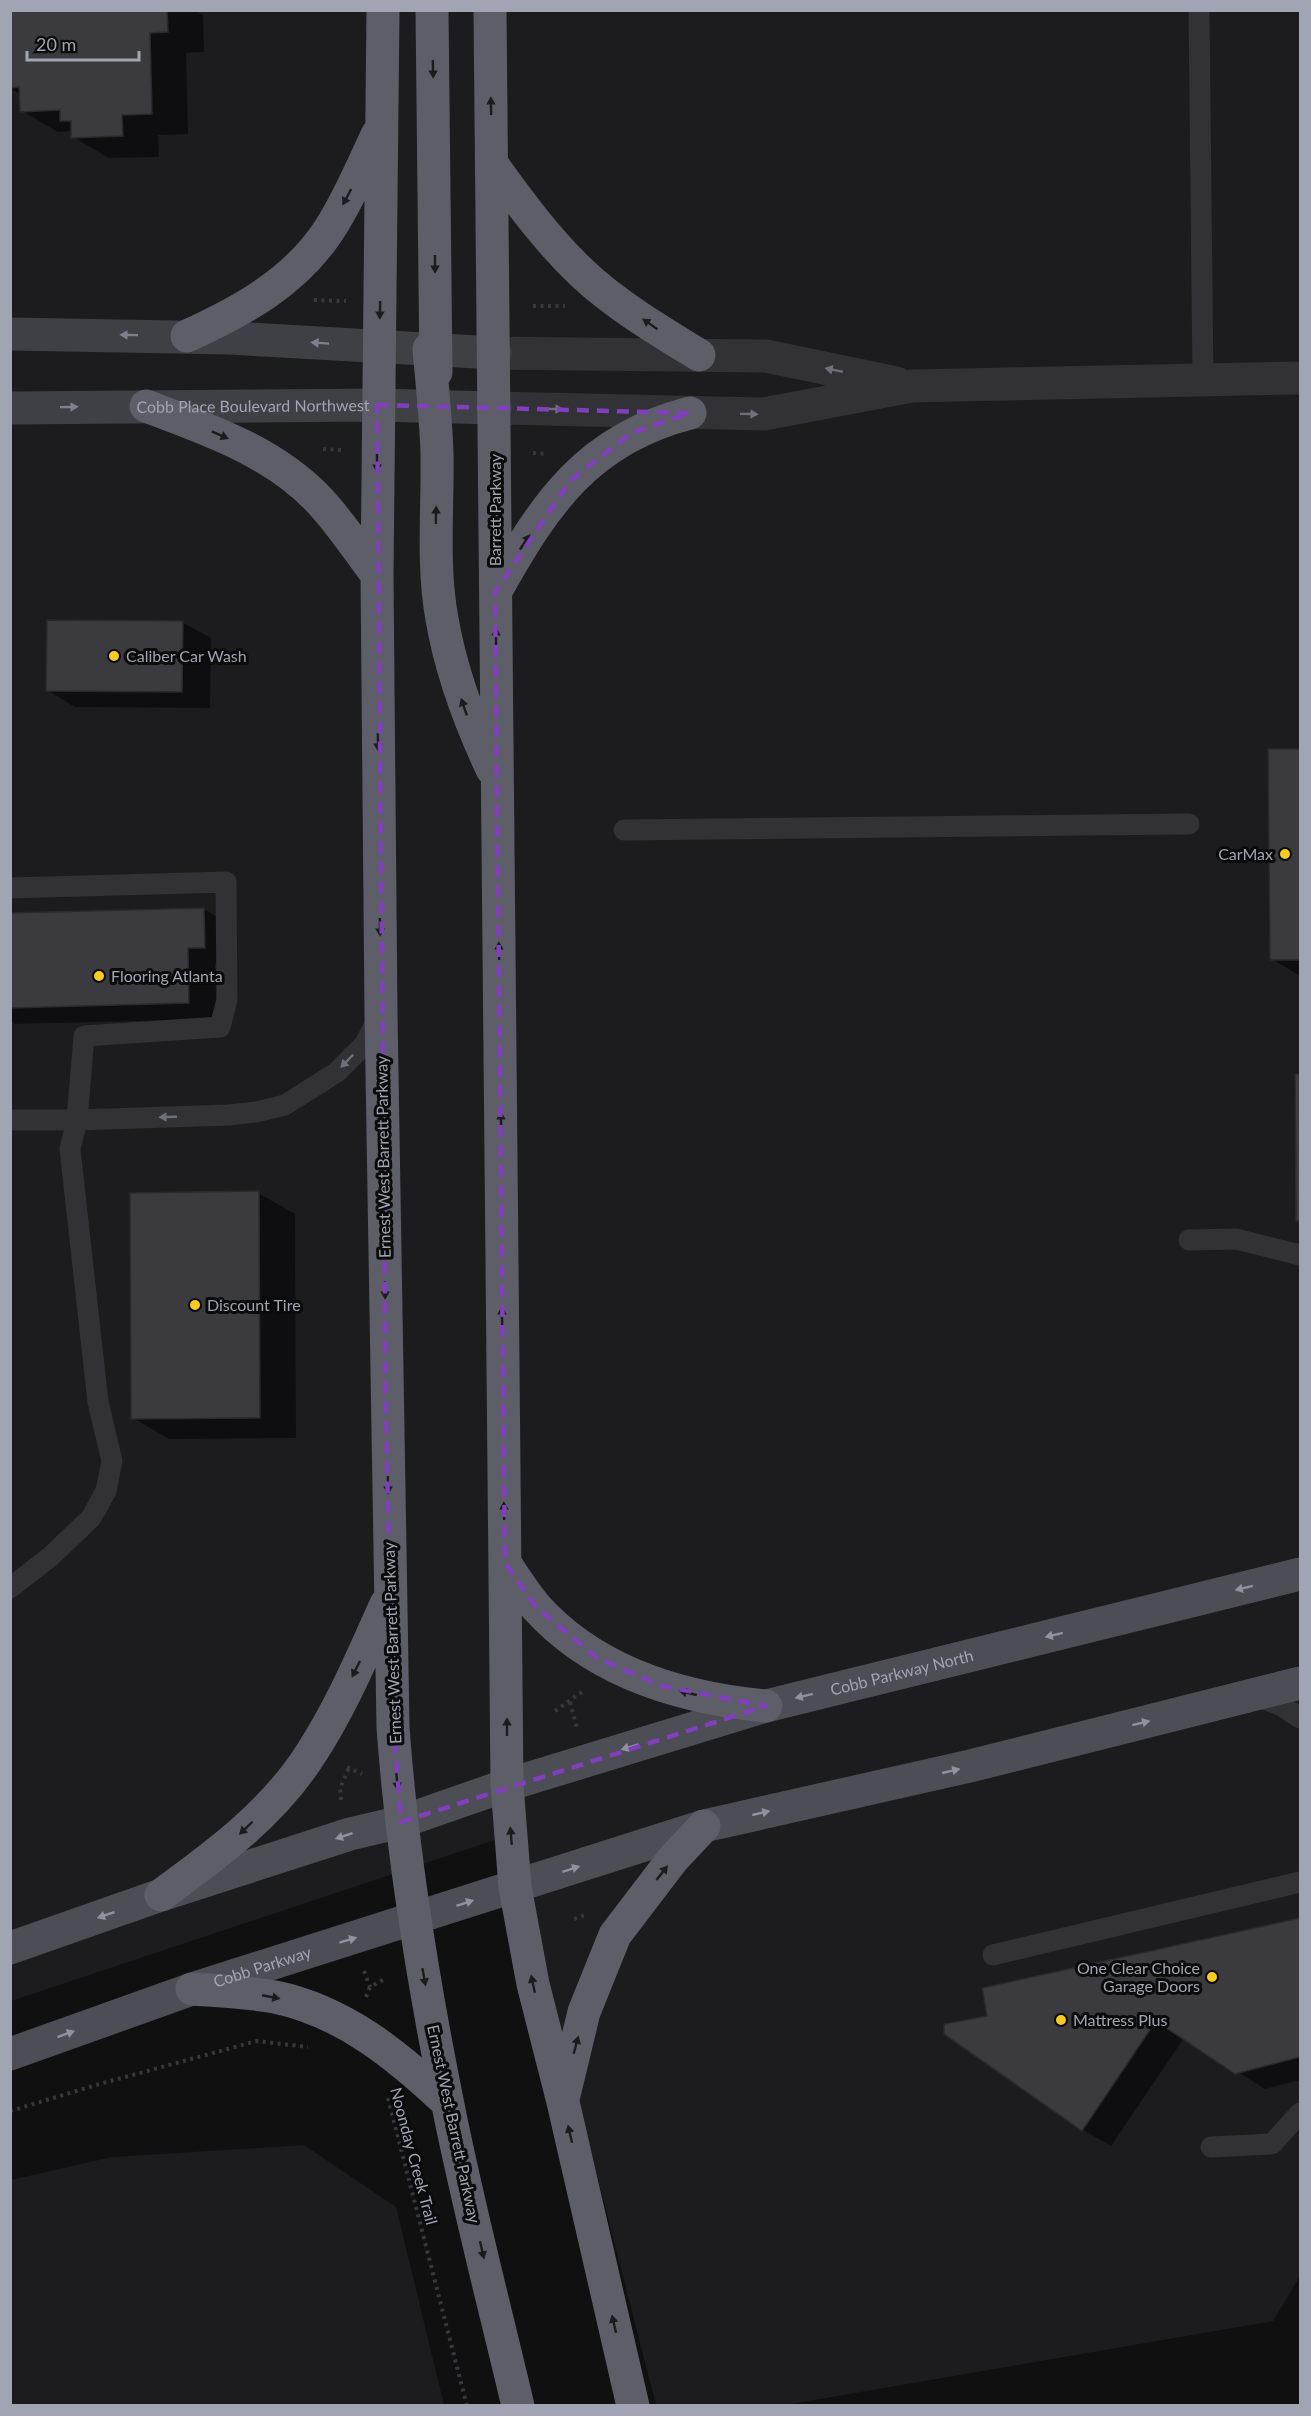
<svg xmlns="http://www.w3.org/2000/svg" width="1311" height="2416" font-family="Lato,sans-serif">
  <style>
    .built { fill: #1c1c1e }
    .shadow { fill: #0007 }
    .building { fill: #3a3a3f; stroke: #2a2a2d; stroke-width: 1.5 }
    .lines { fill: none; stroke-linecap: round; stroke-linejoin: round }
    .path { stroke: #37383d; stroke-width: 4; stroke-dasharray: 3 4.5; stroke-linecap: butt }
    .lane { stroke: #313136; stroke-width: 21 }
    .street { stroke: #313136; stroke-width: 33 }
    .secondary { stroke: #3f4046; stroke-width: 33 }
    .primary { stroke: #4d4d56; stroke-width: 33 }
    .highway { stroke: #5d5e68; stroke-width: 33 }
    .oneway { fill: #1b1c1e }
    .oneway2 { fill: #7e818d }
    .oneway3 { fill: #6e707b }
    .oneway4 { fill: #8f93a0 }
    .marked { fill: none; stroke: #813ebd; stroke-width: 4.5; stroke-dasharray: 12 8; stroke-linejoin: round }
    .poi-dot { fill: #f7cb22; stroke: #0b0b0c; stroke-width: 2 }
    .labels { text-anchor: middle; stroke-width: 6; stroke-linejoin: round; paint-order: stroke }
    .street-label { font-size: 16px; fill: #a0a4b3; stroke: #0b0b0c }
    .poi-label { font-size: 16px; fill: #a0a4b3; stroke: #0b0b0c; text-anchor: start }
  </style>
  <rect width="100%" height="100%" fill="#101011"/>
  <path class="built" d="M10,11h1290v2265l-27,45 -488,84h-129l-146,-570 -499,166z
    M304,2145l92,62 48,198h-433v-225l101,-23z"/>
  <path class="shadow" d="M10,10h184l9,5 1,37 -18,1 2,81 -30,1 1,22 -50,1 -36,-21v-6l-15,1 -36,-21 -1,-16 -11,-7z
    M182,622l29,16 -1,70 -135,-1 -28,-17z
    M1300,750v226l-28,-17 -2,-208z
    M204,909l28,17 1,37 -18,1 2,55 -202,5 -5,-2v-107z
    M1297,1076h3v146l-3,-2z
    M258,1193l37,21 1,224 -127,1 -36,-21z
    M1300,1920v160l-35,9 -81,-51 -73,108 -28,-16 -138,-97 44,-16 -6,-28z"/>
  <path class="building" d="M10,10h157l1,22 -18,1 2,81 -30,1 1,21 -52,2v-17h-11v-11l-40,2 -1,-25 -9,1z
    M47,620l136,1 -1,71 -136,-1z
    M1268,749h32v211h-30z
    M204,908l1,40h-17l1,55 -179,5v-95z
    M1295,1074h5v147h-4z
    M259,1191l1,227 -129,1 -1,-226z
    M1300,1918v139l-65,17 -79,-53 -74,110 -138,-97v-10l43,-8 -5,-28z"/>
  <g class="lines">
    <path class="path" d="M314,300l32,1
      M533,306h32
      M323,449l20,1
      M533,453l15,1
      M570,1702l7,26
      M555,1711l28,-20
      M347,1767l15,7
      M341,1800l-1,-12 9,-20
      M574,1919l11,-4
      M364,1971l6,16
      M366,1997l4,-10 14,-8
      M388,2098l79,308
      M10,2111l86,-26 161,-44 51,6"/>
    <path class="lane" d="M1199,10l4,370
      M624,830l565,-6
      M10,888l216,-6 1,118 -7,27 -136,9 -7,84 -7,29 28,253 14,59 -6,30 -15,27 -41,39 -40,31
      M10,1120h67l152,-5 27,-3 29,-7 52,-33 27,-27 15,-28
      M1189,1240l47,-1 64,16
      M1254,1695l28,11 18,12
      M993,1955l307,-73
      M1211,2147l61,-3 28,-31"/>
    <path class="street" d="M495,353l271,3 130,27
      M495,408l269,6 148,-28 388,-8"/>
    <g class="secondary">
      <path d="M10,334l220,4 265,15"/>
      <path id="s1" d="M10,408l367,-3 118,3"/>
    </g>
    <g class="primary">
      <path id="s2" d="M10,1948l151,-53 189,-61 51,-12 106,-37 259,-79 534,-132"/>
      <path id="s3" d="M10,2054l182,-65 512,-163 266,-60 330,-83"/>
    </g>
    <path class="highway" d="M383,10l-6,565 4,439 12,713c9,125 29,249 54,373 20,102 47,204 71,306
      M432,10l4,362
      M490,10l17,1775 8,102 18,97 30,118 70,304
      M492,164c28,39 56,77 91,110 33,31 77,57 116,81
      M187,336c55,-25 108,-54 142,-106 19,-29 33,-63 48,-95
      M429,349c3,35 7,70 8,105 1,55 -5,111 5,165 9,53 27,101 50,150
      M146,406c61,23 126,45 172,93 22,23 40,51 59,76
      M496,591c49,-88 92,-152 194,-178
      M505,1563c10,15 20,31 32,45 59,65 144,90 229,98
      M161,1895c55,-40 112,-82 149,-140 31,-47 53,-100 76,-151
      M192,1989c28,2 55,3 83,8 68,14 122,58 172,105
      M564,2095l20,-83 31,-77 58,-76 31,-33"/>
  </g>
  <defs><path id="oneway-solid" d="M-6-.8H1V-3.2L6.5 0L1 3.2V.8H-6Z" transform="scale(1.5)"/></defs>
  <g class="oneway">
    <use href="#oneway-solid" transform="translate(433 69) rotate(89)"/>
    <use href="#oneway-solid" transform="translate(491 106) rotate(-91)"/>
    <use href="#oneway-solid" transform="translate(347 197) rotate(118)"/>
    <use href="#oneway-solid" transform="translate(435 264) rotate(90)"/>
    <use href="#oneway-solid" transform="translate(380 310) rotate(91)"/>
    <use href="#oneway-solid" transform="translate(650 324) rotate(-145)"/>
    <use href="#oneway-solid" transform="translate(220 435) rotate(24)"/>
    <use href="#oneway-solid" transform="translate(377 463) rotate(90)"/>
    <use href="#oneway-solid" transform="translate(436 515) rotate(-89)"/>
    <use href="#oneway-solid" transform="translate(525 542) rotate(-56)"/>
    <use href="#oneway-solid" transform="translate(496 637) rotate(-90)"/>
    <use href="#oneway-solid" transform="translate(464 707) rotate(-109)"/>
    <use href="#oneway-solid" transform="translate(378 742) rotate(89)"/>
    <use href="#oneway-solid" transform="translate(380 927) rotate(89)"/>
    <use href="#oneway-solid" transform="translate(499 951) rotate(-91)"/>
    <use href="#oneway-solid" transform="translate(501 1121) rotate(-91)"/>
    <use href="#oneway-solid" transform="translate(385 1290) rotate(89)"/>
    <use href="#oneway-solid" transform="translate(502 1316) rotate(-91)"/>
    <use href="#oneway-solid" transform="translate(388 1485) rotate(89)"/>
    <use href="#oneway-solid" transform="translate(504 1511) rotate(-91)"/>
    <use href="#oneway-solid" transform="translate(356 1669) rotate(116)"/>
    <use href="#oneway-solid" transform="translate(688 1693) rotate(-167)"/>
    <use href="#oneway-solid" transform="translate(507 1727) rotate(-90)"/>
    <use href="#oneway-solid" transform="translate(397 1781) rotate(85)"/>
    <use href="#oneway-solid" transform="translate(246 1828) rotate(136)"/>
    <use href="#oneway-solid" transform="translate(511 1836) rotate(-95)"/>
    <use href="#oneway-solid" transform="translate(662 1873) rotate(-52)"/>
    <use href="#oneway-solid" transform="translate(424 1977) rotate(80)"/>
    <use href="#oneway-solid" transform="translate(533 1984) rotate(-102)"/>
    <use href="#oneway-solid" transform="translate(271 1997) rotate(11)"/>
    <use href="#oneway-solid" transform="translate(576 2045) rotate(-75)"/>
    <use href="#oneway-solid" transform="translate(570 2134) rotate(-103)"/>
    <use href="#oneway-solid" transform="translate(482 2250) rotate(77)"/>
    <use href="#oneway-solid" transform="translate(614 2324) rotate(-103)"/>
  </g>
  <g class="oneway2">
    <use href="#oneway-solid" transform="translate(129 335) rotate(-179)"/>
    <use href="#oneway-solid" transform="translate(320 343) rotate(-176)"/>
    <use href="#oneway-solid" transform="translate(69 407) rotate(-1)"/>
  </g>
  <g class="oneway3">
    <use href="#oneway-solid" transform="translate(834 370) rotate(-168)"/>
    <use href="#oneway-solid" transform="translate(554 409) rotate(1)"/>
    <use href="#oneway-solid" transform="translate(749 414) rotate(1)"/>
    <use href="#oneway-solid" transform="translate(347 1061) rotate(134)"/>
    <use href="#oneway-solid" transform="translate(168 1117) rotate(178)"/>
  </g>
  <g class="oneway4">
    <use href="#oneway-solid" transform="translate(1244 1588) rotate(166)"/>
    <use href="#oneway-solid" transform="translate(1054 1635) rotate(166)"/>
    <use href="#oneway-solid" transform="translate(804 1696) rotate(166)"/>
    <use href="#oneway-solid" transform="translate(1141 1723) rotate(-14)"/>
    <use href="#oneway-solid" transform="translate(630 1747) rotate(163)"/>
    <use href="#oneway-solid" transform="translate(951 1771) rotate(-13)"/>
    <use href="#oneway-solid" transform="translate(761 1813) rotate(-13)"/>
    <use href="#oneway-solid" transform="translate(344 1836) rotate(162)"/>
    <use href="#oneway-solid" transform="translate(571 1869) rotate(-18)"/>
    <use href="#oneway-solid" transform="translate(465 1903) rotate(-18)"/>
    <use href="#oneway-solid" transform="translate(106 1915) rotate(161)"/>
    <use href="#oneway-solid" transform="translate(348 1940) rotate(-17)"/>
    <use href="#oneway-solid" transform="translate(66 2034) rotate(-20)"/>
  </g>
  <path class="marked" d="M377,405l313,8 -59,20 -61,48 -75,111 10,971 31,44 61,51 65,28 104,20 -365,116 -9,-120 -6,-288z"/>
  <g class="poi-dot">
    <circle cx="114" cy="656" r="6"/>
    <circle cx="1285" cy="854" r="6"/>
    <circle cx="99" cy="976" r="6"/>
    <circle cx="195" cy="1305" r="6"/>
    <circle cx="1212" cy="1977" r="6"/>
    <circle cx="1061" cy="2020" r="6"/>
  </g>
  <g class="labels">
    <g class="street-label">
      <text dy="6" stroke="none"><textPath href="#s1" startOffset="243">Cobb Place Boulevard Northwest</textPath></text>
      <text transform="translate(495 510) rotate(-90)" y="6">Barrett Parkway</text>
      <text transform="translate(383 1157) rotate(-91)" y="6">Ernest West Barrett Parkway</text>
      <text transform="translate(392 1643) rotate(-92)" y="6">Ernest West Barrett Parkway</text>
      <text dy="6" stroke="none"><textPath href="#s2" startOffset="934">Cobb Parkway North</textPath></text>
      <text dy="6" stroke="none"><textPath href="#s3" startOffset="267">Cobb Parkway</textPath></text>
      <text transform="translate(454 2124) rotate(78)" y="6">Ernest West Barrett Parkway</text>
      <text transform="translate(414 2156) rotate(75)" y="6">Noonday Creek Trail</text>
    </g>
    <g class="poi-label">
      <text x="126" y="662">Caliber Car Wash</text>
      <text x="1273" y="860" text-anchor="end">CarMax</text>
      <text x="111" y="982">Flooring Atlanta</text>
      <text x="207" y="1311">Discount Tire</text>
      <text x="1200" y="1974" text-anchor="end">One Clear Choice<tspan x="1200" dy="18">Garage Doors</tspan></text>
      <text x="1073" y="2026">Mattress Plus</text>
    </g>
  </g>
  <rect width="1311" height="2416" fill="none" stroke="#a0a4b3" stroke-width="24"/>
  <path d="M27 51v9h112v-9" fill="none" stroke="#a0a4b3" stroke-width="3"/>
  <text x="36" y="51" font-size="18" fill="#a0a4b3" stroke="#0b0b0c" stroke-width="4.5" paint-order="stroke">20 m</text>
</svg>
